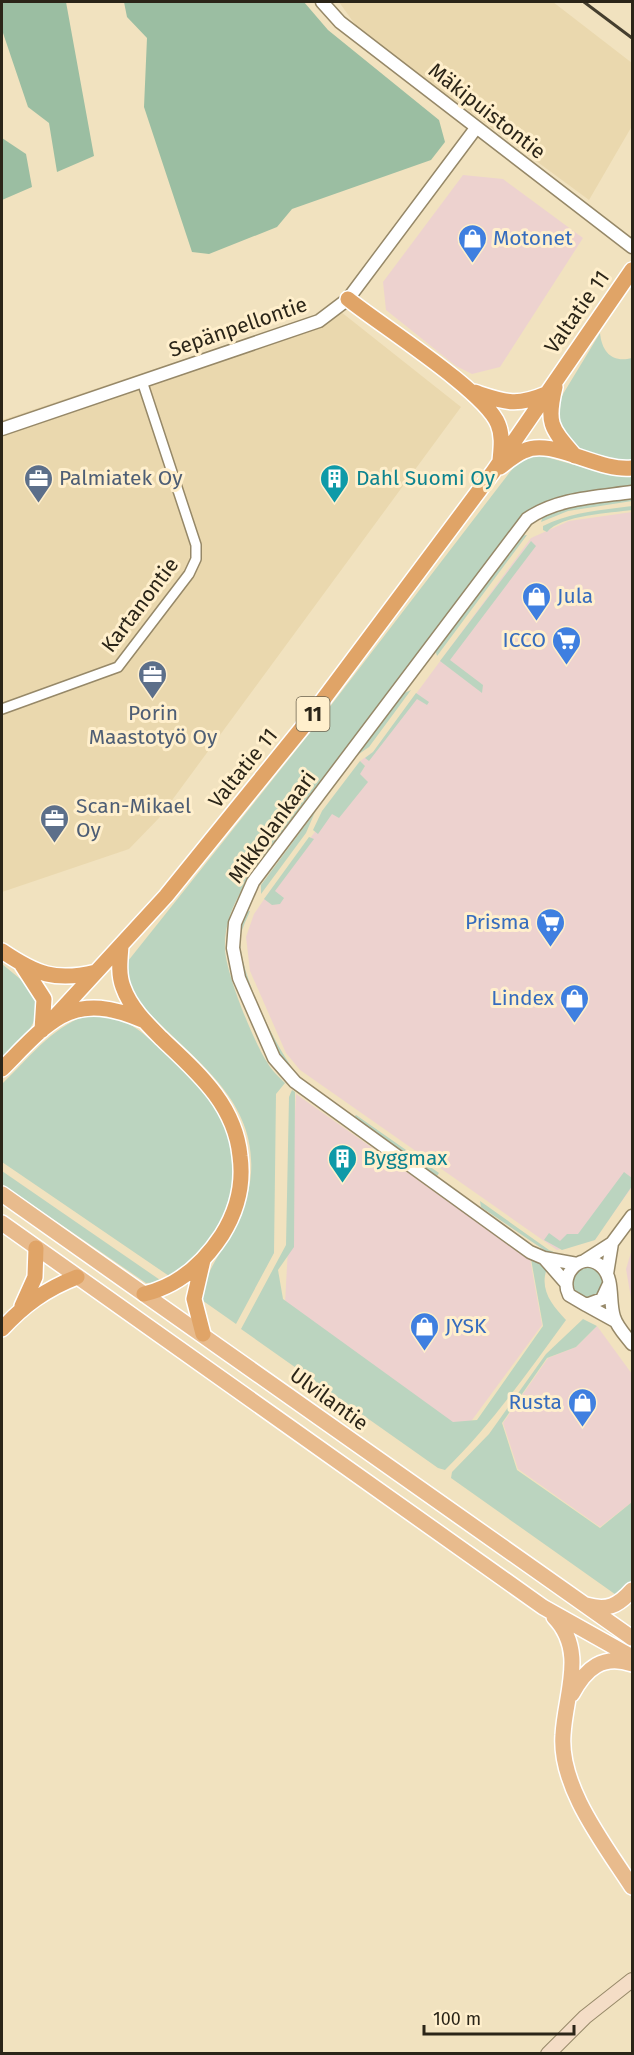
<svg xmlns="http://www.w3.org/2000/svg" width="634" height="2055" font-family="'Fira Sans',sans-serif">
  <style>
    .commercial { fill: #edd2cf }
    .built { fill: #ead8ae }
    .green { fill: #bbd4bf }
    .forest { fill: #9bbea2 }
    .lines { fill: none; stroke-linecap: round; stroke-linejoin: round }
    .minor-casing { stroke: #968868; stroke-width: 12 }
    .tertiary-casing { stroke: #968868; stroke-width: 15 }
    .secondary-casing { stroke: #968868; stroke-width: 16 }
    .primary-casing { stroke: #fff; stroke-width: 18 }
    .trunk-casing { stroke: #fff; stroke-width: 18 }
    .minor { stroke: #fff; stroke-width: 9 }
    .tertiary { stroke: #fff; stroke-width: 12 }
    .secondary { stroke: #f4ddc6; stroke-width: 14 }
    .primary { stroke: #e8bb8d; stroke-width: 15 }
    .trunk { stroke: #e0a467; stroke-width: 15 }
    .rail { stroke: #453e2e; stroke-width: 3 }
    .labels { text-anchor: middle; stroke-width: 6; stroke-linejoin: round; paint-order: stroke }
    .shield { fill: #ffefcc; stroke: #6b624e; stroke-width: 1.5 }
    .shield-label { font-size: 20px; font-weight: bold; fill: #2b2518 }
    .street-label { font-size: 21px; fill: #2b2518; stroke: #ffefcc }
    .shop-label { font-size: 21px; fill: #366cbe; stroke: #ffefcc; text-anchor: end }
    .service-label { font-size: 21px; fill: #4e5e75; stroke: #ffefcc; text-anchor: start }
    .culture-label { font-size: 21px; fill: #0d838f; stroke: #ffefcc; text-anchor: start }
  </style>
  <rect width="100%" height="100%" fill="#f1e2bf"/>
  <path class="commercial" d="M463,175l40,4 80,59 -83,129 -28,7 -16,-8 -70,-56 -3,-28z
    M632,512v675l-38,53 -37,10 -257,-180 -14,-17 -36,-82 -4,-34 8,-23 13,-19 98,-129 -5,-5 13,-9 158,-214 38,-17z
    M296,1094l234,165 12,66 -78,106 -179,-127z
    M632,1249v55l-6,-35z
    M597,1326l35,48v128l-32,25 -82,-58 -15,-46 45,-65 28,-11z"/>
  <path class="built" d="M339,2h214l79,61v63l-43,74 -230,-170z
    M331,304l130,103 -302,411 -30,31 -127,43v-472l317,-106z"/>
  <path class="green" d="M600,333c2,20 13,30 32,25v105c-38,-4 -63,-12 -77,-50l8,-19z
    M535,454l69,19 28,2v11c-38,6 -77,7 -110,29l-279,373c-11,19 -19,38 -18,61 1,25 28,91 42,113 4,8 12,15 18,21l-9,11 -2,159 -38,71 -37,-26c14,-47 48,-71 52,-125 5,-72 -54,-111 -99,-157 -8,-8 -22,-20 -24,-32 -2,-7 0,-16 0,-23l181,-227 201,-262 11,-13z
    M632,498v3l-64,10 -27,11 2,-6 25,-9z
    M632,506v4c-21,3 -71,5 -85,22l-4,-2v-4c28,-14 59,-16 89,-20z
    M527,535l-90,121 -2,-7 83,-113z
    M531,541l5,5 -86,114 33,25 -1,8 -42,-32z
    M411,690l-42,57 -13,9 46,-62z
    M416,693l13,9 -2,3 -10,-6 -48,62 -4,-3 8,-6z
    M360,761l5,5 -5,8 8,8 -29,36 -7,-4 -14,20 -5,-4 9,-19z
    M315,812l-9,21 -45,61v-9z
    M309,837l5,2 -39,52 9,7 -4,6 -8,1 -8,-6z
    M250,911c-4,10 -10,20 -10,31 1,33 36,107 57,132l-2,3c-23,-29 -56,-96 -59,-133 0,-9 5,-22 7,-32z
    M2,964l28,23 9,13c-2,28 -18,41 -37,59z
    M92,1014c37,2 52,20 77,43 45,40 84,91 58,155 -11,25 -37,47 -55,66l-170,-116v-78c27,-26 53,-61 90,-70z
    M292,1090l3,2 -1,155 -16,23 5,29 170,123 24,-2 66,-94 -12,-67 16,9c-8,22 5,37 19,52 -38,52 -74,104 -121,150l-7,-2 -197,-139 45,-84 3,-148z
    M356,1115l83,58 -2,3 -84,-58z
    M2,1171l161,111 -17,1 -144,-99z
    M624,1172l8,6v8l-37,54 -33,10 -18,-10 5,-7 11,8 7,-7h11z
    M480,1201l69,49 7,3 -9,-1 -66,-45z
    M572 1282a15 15 0 1 1 30 0a15 15 0 1 1-30 0Z
    M583,1319l14,7 -21,21 -29,11 -45,65 15,47 83,58 32,-26v81l-13,14 -168,-119 1,-6 37,-38 57,-80z"/>
  <path class="forest" d="M2,2h64l28,154 -37,16 -8,-49 -21,-16 -26,-77z
    M124,2h180l24,28 111,90 6,22 -14,18 -139,49 -15,18 -68,27 -17,-2 -48,-145 3,-69 -20,-21z
    M2,138l24,16 6,33 -30,13z"/>
  <g class="lines">
    <defs>
      <path id="minor" d="M2,709l116,-42 71,-93 7,-15v-14l-54,-164"/>
      <path id="tertiary" d="M322,2l18,20 292,225
        M2,429l317,-108 29,-22 128,-171
        M544,1258l21,24
        M584,1261l28,-18 20,-27
        M577,1264l-33,-6 -14,-6 -235,-170 -21,-24 -35,-80 -6,-30 2,-25 18,-41 274,-363c30,-21 69,-22 105,-27
        M607,1274l5,-31
        M609,1284l-7,15 -16,6 -17,-10c-11,-22 15,-47 34,-27 11,12 6,34 11,49 3,10 12,19 18,27
        M586,1305l29,16"/>
      <path id="secondary" d="M548,2054l37,-37 47,-37"/>
      <path id="primary" d="M2,1194l630,444
        M2,1223l541,384 89,50
        M586,1605c21,6 32,1 46,-15
        M554,1617c33,34 11,77 9,118 -4,52 42,110 69,152
        M572,1694c14,-26 31,-40 60,-30"/>
      <path id="trunk" d="M348,299c32,26 137,92 150,125 5,12 3,25 2,37
        M555,387c-9,37 -4,41 20,69
        M474,392c31,10 41,15 72,2
        M500,467c8,-6 15,-12 24,-16 27,-14 74,21 108,17
        M121,946c-1,13 -3,28 2,41 7,20 23,36 38,51 36,34 74,66 79,118 4,29 -3,55 -18,79 -19,29 -44,51 -78,59
        M2,951c34,23 53,31 94,21
        M22,965l22,34 -2,31
        M52,1020l114,-124 136,-168 191,-256 139,-202
        M2,1069c47,-47 69,-80 140,-49
        M22,1306l13,-29 1,-29
        M2,1329c22,-24 44,-40 75,-52
        M203,1334l-9,-35 9,-39"/>
    </defs>
    <use href="#minor" class="minor-casing"/>
    <use href="#tertiary" class="tertiary-casing"/>
    <use href="#secondary" class="secondary-casing"/>
    <use href="#primary" class="primary-casing"/>
    <use href="#trunk" class="trunk-casing"/>
    <use href="#minor" class="minor"/>
    <use href="#tertiary" class="tertiary"/>
    <use href="#secondary" class="secondary"/>
    <use href="#primary" class="primary"/>
    <use href="#trunk" class="trunk"/>
    <path class="rail" d="M584,2l48,36"/>
  </g>
  <defs>
    <symbol id="shop-pin" viewBox="-11 -11 22 30"><path d="M0 17L-7.5 6A9.5 9.5 0 1 1 7.5 6Z" fill="#3f7fe0" stroke="#ffefcc"/><path d="M-5-2.5h2.3a2.7 3.5 0 0 1 5.4 0H5L5.5 6h-11ZM-1.5-2.5h3a1.5 2.3 0 0 0-3 0Z" fill="#fff"/></symbol>
    <symbol id="office-pin" viewBox="-11 -11 22 30"><path d="M0 17L-7.5 6A9.5 9.5 0 1 1 7.5 6Z" fill="#5c6f8a" stroke="#ffefcc"/><path d="M-6-3h4V-5.5h4V-3h4V5H-6ZM-1-4.5V-3h2v-1.5ZM-6 0V1H6V0Z" fill="#fff"/></symbol>
    <symbol id="building-pin" viewBox="-11 -11 22 30"><path d="M0 17L-7.5 6A9.5 9.5 0 1 1 7.5 6Z" fill="#0f9aa8" stroke="#ffefcc"/><path d="M-4-6H4V6H1V3H-1V6H-4ZM-2.5-4.3h1.7v1.8h-1.7ZM.8-4.3h1.7v1.8H.8ZM-2.5-1h1.7V.8h-1.7ZM.8-1h1.7V.8H.8Z" fill="#fff"/></symbol>
    <symbol id="supermarket-pin" viewBox="-11 -11 22 30"><path d="M0 17L-7.5 6A9.5 9.5 0 1 1 7.5 6Z" fill="#3f7fe0" stroke="#ffefcc"/><path d="M-6-5.5h2.5l.6 2H6L4.5 2H-2.5L-4.4-4H-6ZM-1.5 3.2a1.3 1.3 0 1 0 .1 0ZM3 3.2a1.3 1.3 0 1 0 .1 0Z" fill="#fff"/></symbol>
  </defs>
  <g fill-rule="evenodd">
    <use href="#shop-pin" x="456" y="222" width="33" height="45"/>
    <use href="#office-pin" x="22" y="462" width="33" height="45"/>
    <use href="#building-pin" x="318" y="462" width="33" height="45"/>
    <use href="#shop-pin" x="520" y="580" width="33" height="45"/>
    <use href="#supermarket-pin" x="550" y="624" width="33" height="45"/>
    <use href="#office-pin" x="136" y="658" width="33" height="45"/>
    <use href="#office-pin" x="38" y="802" width="33" height="45"/>
    <use href="#supermarket-pin" x="534" y="906" width="33" height="45"/>
    <use href="#shop-pin" x="558" y="982" width="33" height="45"/>
    <use href="#building-pin" x="326" y="1142" width="33" height="45"/>
    <use href="#shop-pin" x="408" y="1310" width="33" height="45"/>
    <use href="#shop-pin" x="566" y="1386" width="33" height="45"/>
  </g>
  <g class="labels">
    <rect class="shield" x="296.5" y="697" width="33" height="34" rx="4.5"/>
    <g class="shield-label">
      <text x="313" y="721">11</text>
    </g>
    <g class="street-label">
      <text transform="translate(487 111) rotate(38)" y="7">Mäkipuistontie</text>
      <text transform="translate(577 312) rotate(-55)" y="7">Valtatie 11</text>
      <text transform="translate(238 327) rotate(-19)" y="7">Sepänpellontie</text>
      <text transform="translate(140 605) rotate(-53)" y="7">Kartanontie</text>
      <text transform="translate(243 768) rotate(-51)" y="7">Valtatie 11</text>
      <text transform="translate(272 827) rotate(-54)" y="7">Mikkolankaari</text>
      <text transform="translate(329 1399) rotate(36)" y="7">Ulvilantie</text>
    </g>
    <g class="shop-label">
      <text x="493" y="245" text-anchor="start">Motonet</text>
      <text x="557" y="603" text-anchor="start">Jula</text>
      <text x="546" y="647">ICCO</text>
      <text x="530" y="929">Prisma</text>
      <text x="554" y="1005">Lindex</text>
      <text x="445" y="1333" text-anchor="start">JYSK</text>
      <text x="562" y="1409">Rusta</text>
    </g>
    <g class="service-label">
      <text x="59" y="485">Palmiatek Oy</text>
      <text x="153" y="720" text-anchor="middle">Porin<tspan x="153" dy="24">Maastotyö Oy</tspan></text>
      <text x="76" y="813">Scan-Mikael<tspan x="76" dy="24">Oy</tspan></text>
    </g>
    <g class="culture-label">
      <text x="356" y="485">Dahl Suomi Oy</text>
      <text x="363" y="1165">Byggmax</text>
    </g>
  </g>
  <rect width="634" height="2055" fill="none" stroke="#2b2518" stroke-width="6"/>
  <path d="M424 2025v9h150v-9" fill="none" stroke="#2b2518" stroke-width="3"/>
  <text x="433" y="2025" font-size="18" fill="#2b2518" stroke="#ffefcc" stroke-width="4.5" paint-order="stroke">100 m</text>
</svg>
